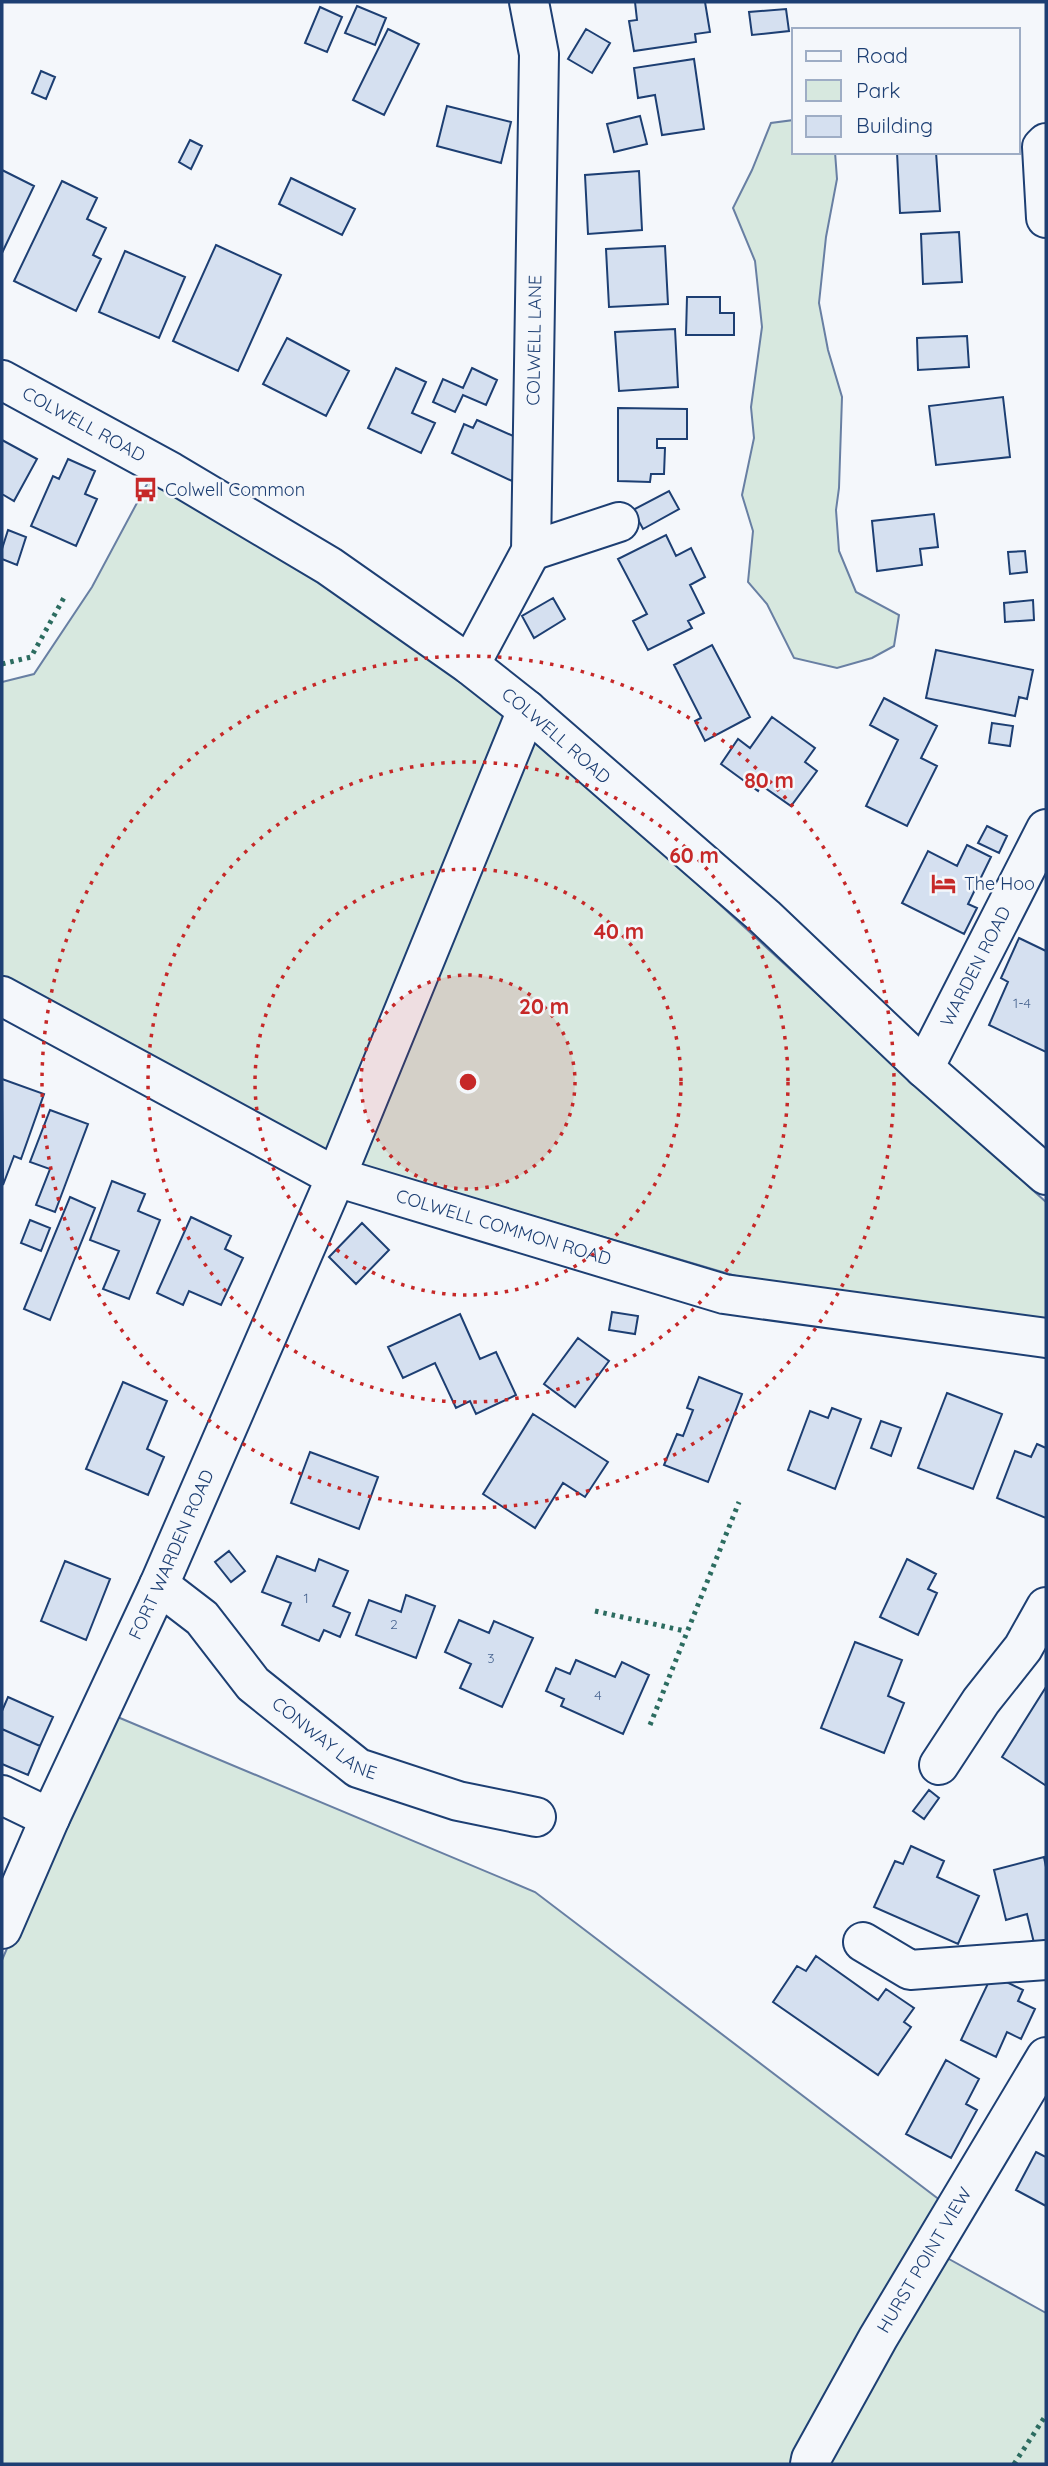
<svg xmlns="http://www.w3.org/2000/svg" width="1048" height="2466" font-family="Quicksand,sans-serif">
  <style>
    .green { fill: #d7e8df; stroke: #687fa3; stroke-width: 2 }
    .building { fill: #d5e0f0; stroke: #1d3f73; stroke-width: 2 }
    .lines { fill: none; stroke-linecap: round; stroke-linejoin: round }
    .minor-casing { stroke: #1d3f73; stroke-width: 42 }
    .major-casing { stroke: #1d3f73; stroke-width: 42 }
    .minor { stroke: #f4f7fb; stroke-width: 38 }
    .major { stroke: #f4f7fb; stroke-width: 38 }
    .hedge { stroke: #2c6c60; stroke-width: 5; stroke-dasharray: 3.5 5; stroke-linecap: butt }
    .ring { fill: none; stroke: #c62828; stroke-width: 3.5; stroke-dasharray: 3.5 7 }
    .labels { text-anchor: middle; stroke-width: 5; stroke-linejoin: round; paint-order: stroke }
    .number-label { font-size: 14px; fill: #4b6792 }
    .street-label { font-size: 18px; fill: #1d3f73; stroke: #f4f7fb }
    .poi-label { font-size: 18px; fill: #1d3f73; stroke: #f4f7fb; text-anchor: start }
    .centre { fill: #c62828; stroke: #f4f7fb; stroke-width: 3.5 }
    .ring-label { font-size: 21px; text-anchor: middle; font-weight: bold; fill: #c62828; stroke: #f4f7fb; stroke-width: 5; stroke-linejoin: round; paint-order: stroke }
  </style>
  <rect width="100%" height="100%" fill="#f4f7fb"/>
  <path class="green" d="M794,120v32h41l2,27 -11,58 -7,66 9,47 14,47 -3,91 -3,22 3,41 17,41 43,23 -5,31 -22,12 -35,10 -43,-10 -27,-54 -19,-22 5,-51 -11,-36 12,-57 -3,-31 11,-80 -7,-66 -22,-53 19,-38 19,-47z
    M153,473l191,113 188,146 407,374 107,96v119l-310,-45 -414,-122 -320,-175v-297l32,-8 58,-87z
    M108,1713l427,179 414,315 -147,257h-800v-504z
    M940,2254l106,59v151h-227z"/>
  <path class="building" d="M635,2h70l5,30 -15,2 1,8 -62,9 -5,-30 8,-1z
    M357,6l29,12 -11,27 -30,-12z
    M320,7l22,10 -15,35 -22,-9z
    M786,9l3,22 -37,4 -3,-23z
    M388,29l31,15 -35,71 -31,-15z
    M586,29l24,14 -18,30 -24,-14z
    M694,59l10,70 -42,6 -7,-40 -17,3 -4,-30z
    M41,71l14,6 -9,22 -14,-6z
    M447,106l64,16 -10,41 -64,-17z
    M640,116l7,28 -33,8 -7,-28z
    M190,140l12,6 -11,23 -12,-7z
    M897,152h39l4,59 -40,2z
    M2,170l32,16 -32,67z
    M639,171l3,59 -54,4 -3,-59z
    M291,178l64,31 -13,26 -63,-31z
    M62,181l35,17 -10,21 19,9 -13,27 8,4 -25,52 -62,-30z
    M959,232l3,50 -39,2 -2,-50z
    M216,245l65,30 -43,96 -65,-30z
    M665,246l3,58 -59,3 -3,-58z
    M125,251l60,26 -26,61 -60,-26z
    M687,297h33v16h14v22h-48z
    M675,329l3,58 -59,4 -4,-59z
    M967,336l2,31 -51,3 -1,-32z
    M287,338l62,33 -23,45 -63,-32z
    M396,368l30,14 -14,31 23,10 -14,30 -53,-25z
    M472,368l25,12 -11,25 -23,-10 -8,17 -22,-10 10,-23 20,9z
    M1003,397l7,60 -74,8 -7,-59z
    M618,408l69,1v30h-30v9h8l-1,26h-13l-1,8 -32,-1z
    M477,420l52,23 -17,38 -60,-28 12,-29 9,4z
    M2,440l35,19 -23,42 -12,-7z
    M68,459l27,12 -10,23 12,5 -21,47 -45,-20 22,-50 6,3z
    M669,491l10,18 -36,20 -10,-19z
    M934,514l4,33 -18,2 2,16 -45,6 -5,-50z
    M8,530l18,7 -9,28 -15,-6v-10z
    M666,535l10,21 15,-8 14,29 -15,8 14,28 -16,8 4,7 -44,22 -15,-29 14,-7 -29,-55z
    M1025,551l2,21 -17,2 -2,-22z
    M553,598l12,21 -31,19 -12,-22z
    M1033,600l1,20 -29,2 -1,-19z
    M712,645l38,72 -45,24 -10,-20 6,-3 -27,-53z
    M936,650l97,20 -6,29 -8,-2 -4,19 -89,-18z
    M884,698l53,28 -16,32 16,8 -30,60 -41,-20 32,-66 -28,-15z
    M772,717l43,31 -10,14 12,9 -26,35 -30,-21 -3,6 -37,-27 17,-25 12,9z
    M992,723l21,3 -3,20 -21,-3z
    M987,826l20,10 -8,17 -21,-10z
    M967,845l24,12 -23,47 9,4 -13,26 -62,-31 26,-52 29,15z
    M1019,938l27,13v101l-57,-27 19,-43 -7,-4z
    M2,1079l42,15 -23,65 -7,-3 -11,29z
    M50,1110l38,14 -33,88 -19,-7 14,-36 -20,-7z
    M112,1181l33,13 -7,17 22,9 -31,79 -26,-10 16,-38 -29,-11z
    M70,1197l25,11 -45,112 -26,-11z
    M191,1217l40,19 -6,13 18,9 -22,47 -32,-14 -6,14 -26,-12z
    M30,1220l20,8 -9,23 -20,-8z
    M362,1223l27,27 -33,34 -27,-27z
    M612,1312l26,4 -3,18 -26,-4z
    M460,1314l20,45 16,-7 20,43 -40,19 -6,-13 -14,7 -21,-45 -32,15 -15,-31z
    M578,1338l31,23 -34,46 -31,-23z
    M699,1377l43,17 -34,88 -44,-17 13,-31 6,2 10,-26 -6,-2z
    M123,1382l44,19 -20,48 17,8 -16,38 -62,-26z
    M947,1393l55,21 -29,75 -55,-21z
    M832,1408l29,11 -26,70 -47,-19 22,-59 18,7z
    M533,1414l75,48 -23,35 -22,-14 -28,45 -52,-34z
    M881,1421l20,7 -10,28 -20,-8z
    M1037,1444l9,4v70l-49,-20 18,-47 16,6z
    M310,1452l68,25 -19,52 -68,-26z
    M229,1551l16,20 -14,11 -16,-20z
    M277,1556l38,15 4,-12 29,12 -15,35 17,7 -10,24 -16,-7 -5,11 -37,-16 9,-22 -29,-11z
    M907,1559l29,15 -8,15 9,4 -19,42 -38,-18z
    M65,1561l45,18 -24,61 -45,-19z
    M406,1595l29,11 -19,52 -60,-23 13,-35 32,12z
    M459,1620l30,13 5,-12 39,17 -31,69 -42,-19 11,-24 -26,-12z
    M855,1642l47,18 -14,36 16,7 -20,50 -63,-25z
    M576,1660l39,17 7,-15 27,13 -26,59 -62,-28 3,-7 -18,-8 10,-23 14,6z
    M1046,1687v97l-1,1 -43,-28z
    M8,1697l45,20 -13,29 -38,-17v-18z
    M2,1729l38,17 -12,29 -26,-11z
    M929,1790l10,8 -15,21 -11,-8z
    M911,1846l33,15 -7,16 42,19 -21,48 -84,-37 21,-46 8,3z
    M1044,1857l2,10v73l-12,3 -7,-29 -21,6 -12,-50z
    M816,1956l62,44 8,-11 28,19 -10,14 7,5 -33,48 -105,-73 24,-36 9,5z
    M992,1975l31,15 -5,11 17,8 -14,30 -14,-7 -11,25 -35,-17z
    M946,2060l33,19 -13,25 11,6 -26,48 -45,-24z
    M1036,2152l10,5v49l-30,-16z"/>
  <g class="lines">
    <defs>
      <g id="minor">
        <path d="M1046,143l-4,4 4,71"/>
        <path d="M531,551l88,-29"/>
        <path id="s1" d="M470,665l61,-114 8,-497 -10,-52"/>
        <path id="s2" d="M2,996l334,181 388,117 322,44"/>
        <path id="s3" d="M924,1068l122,-239"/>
        <path id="s4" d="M159,1585l43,33 51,66 105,84 100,33 78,16"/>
        <path d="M939,1765l42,-64 42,-53 23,-41"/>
        <path d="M2,1795l48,23"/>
        <path id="s5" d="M2,1929l48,-111 109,-233 177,-408 191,-467"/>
        <path d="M863,1942l47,28 136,-10"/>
        <path id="s6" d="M810,2464l1,-5 67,-121 168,-281"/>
      </g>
      <g id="major">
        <path id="s7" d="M2,380l169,92 158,94 141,99 57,45 238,207 159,151 122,107"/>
      </g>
    </defs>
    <use href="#minor" class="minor-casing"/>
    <use href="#major" class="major-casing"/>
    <use href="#minor" class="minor"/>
    <use href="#major" class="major"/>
    <path class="hedge" d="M2,664l29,-7 35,-63
      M595,1611l90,20
      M650,1725l89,-223
      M1014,2464l32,-49"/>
  </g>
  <circle cx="468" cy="1082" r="107" fill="#c62828" fill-opacity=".12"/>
  <g class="ring">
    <circle cx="468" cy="1082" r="107"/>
    <circle cx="468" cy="1082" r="213"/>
    <circle cx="468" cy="1082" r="320"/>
    <circle cx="468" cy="1082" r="426"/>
  </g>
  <defs>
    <symbol id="bus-bare" viewBox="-9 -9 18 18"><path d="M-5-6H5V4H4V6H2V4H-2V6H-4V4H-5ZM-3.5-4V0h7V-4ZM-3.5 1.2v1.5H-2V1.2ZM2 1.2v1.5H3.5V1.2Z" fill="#c62828" stroke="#f4f7fb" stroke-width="2.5" paint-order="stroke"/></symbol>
    <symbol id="hotel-bare" viewBox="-9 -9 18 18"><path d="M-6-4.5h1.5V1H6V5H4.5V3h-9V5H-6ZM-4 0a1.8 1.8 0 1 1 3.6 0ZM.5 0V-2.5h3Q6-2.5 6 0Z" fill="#c62828" stroke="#f4f7fb" stroke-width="2.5" paint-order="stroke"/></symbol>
  </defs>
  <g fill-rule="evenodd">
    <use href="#bus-bare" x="128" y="472" width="35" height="35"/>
    <use href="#hotel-bare" x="926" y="866" width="35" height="35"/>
  </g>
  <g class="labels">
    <g class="number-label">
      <text x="1022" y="1008">1-4</text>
      <text x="306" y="1603">1</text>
      <text x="394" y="1629">2</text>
      <text x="491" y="1663">3</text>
      <text x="598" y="1700">4</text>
    </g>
    <g class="street-label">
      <text dy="6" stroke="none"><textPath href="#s1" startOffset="340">COLWELL LANE</textPath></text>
      <text dy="6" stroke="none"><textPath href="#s7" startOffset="93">COLWELL ROAD</textPath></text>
      <text dy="6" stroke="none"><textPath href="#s7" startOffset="660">COLWELL ROAD</textPath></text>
      <text dy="6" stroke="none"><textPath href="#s3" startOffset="114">WARDEN ROAD</textPath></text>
      <text dy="6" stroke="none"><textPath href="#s2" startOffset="555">COLWELL COMMON ROAD</textPath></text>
      <text dy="6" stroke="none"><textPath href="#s5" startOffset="411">FORT WARDEN ROAD</textPath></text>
      <text dy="6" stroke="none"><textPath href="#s4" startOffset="228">CONWAY LANE</textPath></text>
      <text dy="6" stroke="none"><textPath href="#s6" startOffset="234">HURST POINT VIEW</textPath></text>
    </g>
    <g class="poi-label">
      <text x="165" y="496">Colwell Common</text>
      <text x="964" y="890">The Hoo</text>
    </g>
  </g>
  <circle cx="468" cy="1082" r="10" class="centre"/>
  <g class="ring-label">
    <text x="769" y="788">80 m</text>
    <text x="694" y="863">60 m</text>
    <text x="619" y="939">40 m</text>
    <text x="544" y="1014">20 m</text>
  </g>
  <rect width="1048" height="2466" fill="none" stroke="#1d3f73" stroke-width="7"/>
  <rect x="792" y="28" width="228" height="126" fill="#f4f7fb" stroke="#9eadc5" stroke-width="2"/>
  <rect x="806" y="51" width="35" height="10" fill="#f4f7fb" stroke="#9eadc5" stroke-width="2"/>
  <text x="856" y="63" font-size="21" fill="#1d3f73">Road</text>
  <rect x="806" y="80" width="35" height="21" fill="#d7e8df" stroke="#9eadc5" stroke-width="2"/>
  <text x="856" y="98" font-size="21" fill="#1d3f73">Park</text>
  <rect x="806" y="116" width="35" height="21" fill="#d5e0f0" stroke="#9eadc5" stroke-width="2"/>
  <text x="856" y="133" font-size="21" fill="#1d3f73">Building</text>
</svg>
